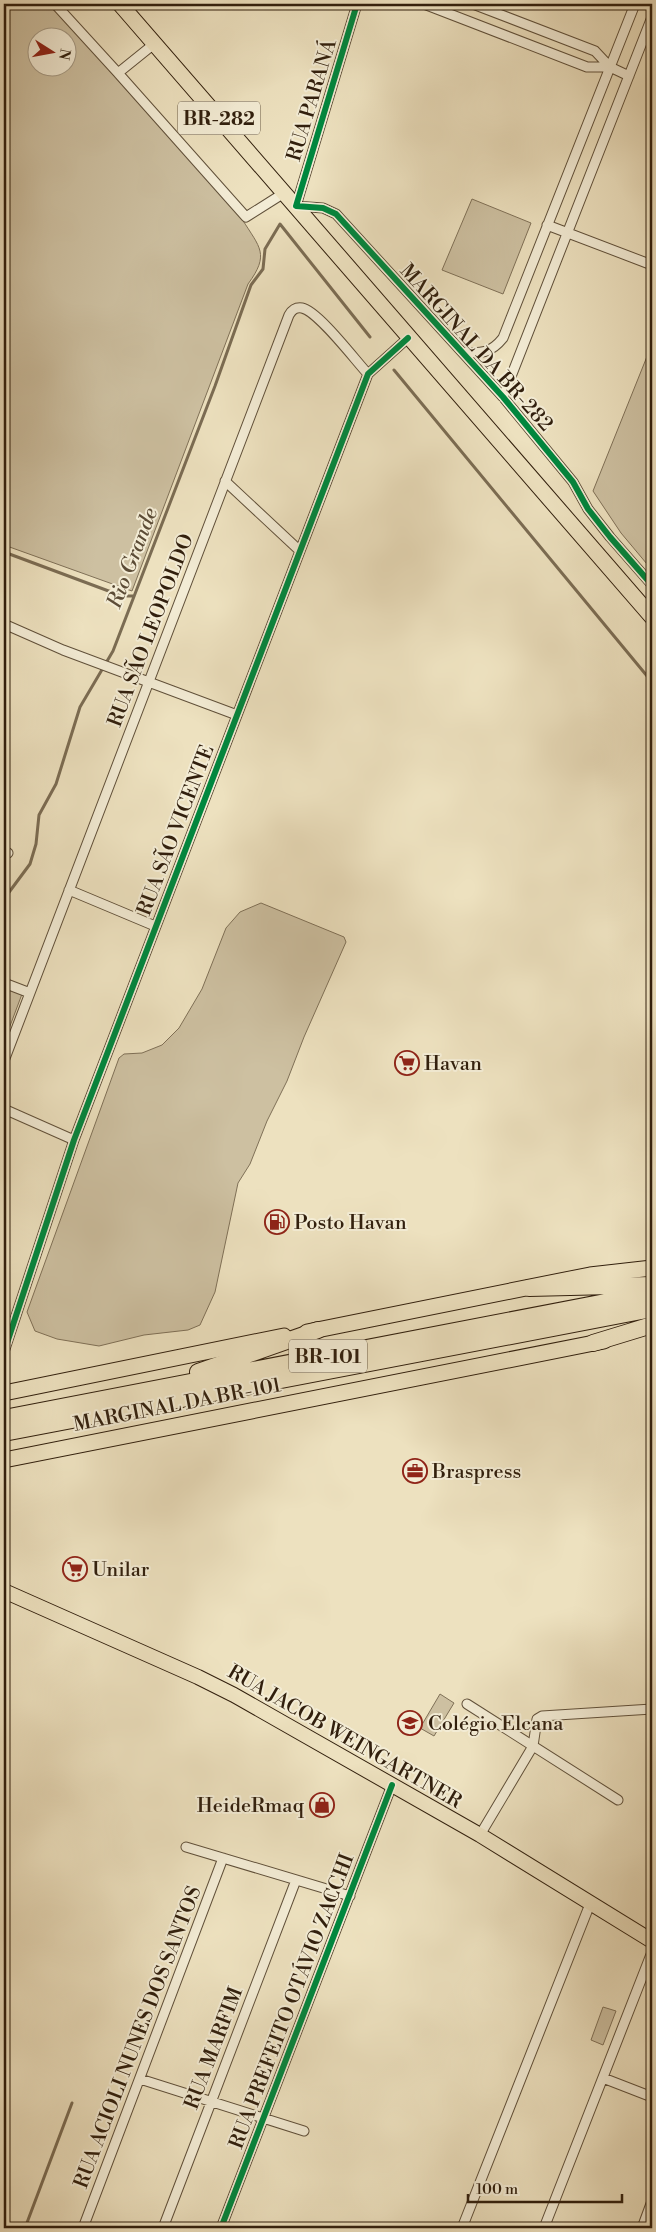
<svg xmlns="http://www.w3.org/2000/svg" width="656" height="2232" font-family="'Libre Bodoni',serif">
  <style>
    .green { fill: #cdc0a1; stroke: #7f7057; fill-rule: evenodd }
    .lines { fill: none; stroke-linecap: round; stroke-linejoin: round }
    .stream { stroke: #7b6c53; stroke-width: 3 }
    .minor-casing { stroke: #60503a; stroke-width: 11 }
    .primary-casing { stroke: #311f0d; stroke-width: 16 }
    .trunk-casing { stroke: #311f0d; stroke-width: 17 }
    .motorway-casing { stroke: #311f0d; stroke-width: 18 }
    .minor { stroke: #f3ecd5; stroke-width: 9 }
    .primary { stroke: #ede1bf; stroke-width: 14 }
    .trunk { stroke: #ede1bf; stroke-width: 15 }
    .motorway { stroke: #ede1bf; stroke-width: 16 }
    .cycleway-casing { stroke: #f3ecd5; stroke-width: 9 }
    .cycleway { stroke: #00873e; stroke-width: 6 }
    .labels { text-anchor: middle; stroke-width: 4; stroke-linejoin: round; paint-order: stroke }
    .shield { fill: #f3ecd5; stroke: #6b5c49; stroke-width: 1 }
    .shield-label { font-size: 19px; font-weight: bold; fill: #311f0d }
    .street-label { font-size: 20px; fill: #311f0d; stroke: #f3ecd5 }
    .poi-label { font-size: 20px; fill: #311f0d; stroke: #f3ecd5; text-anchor: start }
    .water-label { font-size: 21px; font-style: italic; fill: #5c4c36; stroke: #f3ecd5 }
  </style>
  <rect width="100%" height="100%" fill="#ede1bf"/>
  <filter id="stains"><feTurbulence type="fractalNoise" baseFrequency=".004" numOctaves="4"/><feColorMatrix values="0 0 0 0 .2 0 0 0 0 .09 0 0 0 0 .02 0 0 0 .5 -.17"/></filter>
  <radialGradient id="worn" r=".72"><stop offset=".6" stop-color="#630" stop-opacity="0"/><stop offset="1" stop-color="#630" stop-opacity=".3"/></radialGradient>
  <path class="green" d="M4,4h46l192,215c18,29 28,35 6,65l-116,307 -128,-46zM38,38h30v30h-30z
    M472,199l59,24 -28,71 -61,-24z
    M652,344v226l-31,-37 -28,-42z
    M261,903l83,34 2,5 -42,95 -17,44 -20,40 -17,43 -12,19 -23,109 -15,33 -12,5 -44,5 -45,11 -42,-7 -22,-8 -8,-19 92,-254 5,-4 18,-1 20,-8 17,-17 23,-39 24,-61 14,-16z
    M4,987l18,7 -18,48z
    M440,1694l14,9 -20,33 -14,-8z
    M603,2007l13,4 -13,34 -12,-5z"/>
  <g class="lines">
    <path class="stream" d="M394,370l258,312
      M4,552l118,44h12
      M4,899l26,-35 6,-20 3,-29 17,-31 24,-77 33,-56 102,-265 36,-101 12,-16 2,-20 15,-25 90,113
      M25,2228l47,-125"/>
    <defs>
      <path id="minor" d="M55,4l63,69 36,-29
        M357,4l-61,202 27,2 13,6 167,183 70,85 15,27 22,28 42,48
        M424,4l163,63h23
        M473,4l122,47 15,16 19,9
        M648,4l4,1
        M118,73l128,144 38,-24
        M547,225l105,40
        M463,352c18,2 28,1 40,-14l132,-334
        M503,397l149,-380
        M225,481l75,70
        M4,624l59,26 174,65
        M4,851l4,2
        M69,890l86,36
        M4,983l26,10
        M4,1061l285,-746c3,-5 6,-8 13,-7 16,3 53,52 66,66
        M4,1109l70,31
        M4,1352l70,-212 294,-766 40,-36
        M467,1704l151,96
        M480,1835l53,-89 4,-27 5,-3 110,-7
        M186,1847l164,49
        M603,2078l49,19
        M140,2079l164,52
        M83,2228l140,-370
        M163,2228l133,-348
        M221,2228l171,-443
        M462,2228l128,-324
        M544,2228l108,-276
        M642,2228l10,-27"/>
      <path id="primary" d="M4,1591l194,86 36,18 246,140 172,106"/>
      <path id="trunk" d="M120,4l532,613
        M307,1332l283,-57 62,-7
        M4,1393l280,-57
        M4,1460l600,-119"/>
      <path id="motorway" d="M529,1288l123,-3
        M593,1343l59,-18
        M198,1372l120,-42
        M4,1418l648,-125
        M4,1433l648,-124"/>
    </defs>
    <use href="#minor" class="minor-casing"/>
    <use href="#primary" class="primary-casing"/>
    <use href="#trunk" class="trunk-casing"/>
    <use href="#motorway" class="motorway-casing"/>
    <use href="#minor" class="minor"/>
    <use href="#primary" class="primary"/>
    <use href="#trunk" class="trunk"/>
    <use href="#motorway" class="motorway"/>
    <defs>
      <path id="cycleway" d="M357,4l-61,202 27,2 13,6 167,183 70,85 15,27 22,28 42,48
        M4,1352l70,-212 294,-766 40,-36
        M221,2228l171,-443"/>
    </defs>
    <use href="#cycleway" class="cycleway-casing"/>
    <use href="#cycleway" class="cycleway"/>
  </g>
  <defs>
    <symbol id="supermarket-ring" viewBox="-11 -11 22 22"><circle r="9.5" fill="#f3ecd5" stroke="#8f2418" stroke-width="1.5"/><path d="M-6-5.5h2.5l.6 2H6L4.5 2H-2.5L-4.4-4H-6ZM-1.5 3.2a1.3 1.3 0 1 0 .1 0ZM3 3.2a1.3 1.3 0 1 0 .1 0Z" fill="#8f2418"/></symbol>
    <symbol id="fuel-ring" viewBox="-11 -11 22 22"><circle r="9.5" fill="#f3ecd5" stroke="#8f2418" stroke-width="1.5"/><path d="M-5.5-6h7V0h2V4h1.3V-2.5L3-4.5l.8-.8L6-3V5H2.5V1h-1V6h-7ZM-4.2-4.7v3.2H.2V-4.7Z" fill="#8f2418"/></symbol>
    <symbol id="office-ring" viewBox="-11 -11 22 22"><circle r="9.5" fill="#f3ecd5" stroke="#8f2418" stroke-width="1.5"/><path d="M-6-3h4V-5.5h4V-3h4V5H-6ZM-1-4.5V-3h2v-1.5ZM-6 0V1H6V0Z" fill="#8f2418"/></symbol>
    <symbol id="school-ring" viewBox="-11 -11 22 22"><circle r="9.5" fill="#f3ecd5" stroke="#8f2418" stroke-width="1.5"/><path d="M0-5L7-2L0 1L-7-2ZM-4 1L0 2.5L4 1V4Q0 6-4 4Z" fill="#8f2418"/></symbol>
    <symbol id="shop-ring" viewBox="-11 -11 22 22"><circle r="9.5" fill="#f3ecd5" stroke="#8f2418" stroke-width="1.5"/><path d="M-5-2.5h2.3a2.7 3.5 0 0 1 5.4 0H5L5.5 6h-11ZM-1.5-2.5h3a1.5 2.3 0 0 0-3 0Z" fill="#8f2418"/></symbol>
  </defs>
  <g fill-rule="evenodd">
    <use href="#supermarket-ring" x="393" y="1049" width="28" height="28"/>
    <use href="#fuel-ring" x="263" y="1208" width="28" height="28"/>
    <use href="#office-ring" x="401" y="1457" width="28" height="28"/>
    <use href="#supermarket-ring" x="61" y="1555" width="28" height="28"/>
    <use href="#school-ring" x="396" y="1709" width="28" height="28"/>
    <use href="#shop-ring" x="308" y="1791" width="28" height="28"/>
  </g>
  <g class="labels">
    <g class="shield">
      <rect x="178" y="101.5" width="82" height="33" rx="4"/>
      <rect x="289" y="1339.5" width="78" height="33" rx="4"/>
    </g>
    <g class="shield-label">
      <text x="219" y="125">BR-282</text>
      <text x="328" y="1363">BR-101</text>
    </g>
    <g class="street-label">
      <text transform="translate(311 100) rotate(-73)" y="7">RUA PARANÁ</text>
      <text transform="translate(477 347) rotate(48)" y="7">MARGINAL DA BR-282</text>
      <text transform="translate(150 630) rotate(-69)" y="7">RUA SÃO LEOPOLDO</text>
      <text transform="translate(175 830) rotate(-69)" y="7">RUA SÃO VICENTE</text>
      <text transform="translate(177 1404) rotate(-11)" y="7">MARGINAL DA BR-101</text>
      <text transform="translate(345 1736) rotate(30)" y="7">RUA JACOB WEINGARTNER</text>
      <text transform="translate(291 2001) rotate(-69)" y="7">RUA PREFEITO OTÁVIO ZACCHI</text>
      <text transform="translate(137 2037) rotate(-69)" y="7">RUA ACIOLI NUNES DOS SANTOS</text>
      <text transform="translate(213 2048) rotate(-69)" y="7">RUA MARFIM</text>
    </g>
    <g class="poi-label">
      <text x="424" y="1070">Havan</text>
      <text x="294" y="1229">Posto Havan</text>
      <text x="432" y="1478">Braspress</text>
      <text x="92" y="1576">Unilar</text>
      <text x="428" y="1730">Colégio Elcana</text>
      <text x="304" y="1812" text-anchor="end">HeideRmaq</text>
    </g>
    <g class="water-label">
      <text transform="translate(132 558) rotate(-69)" y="7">Rio Grande</text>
    </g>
  </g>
  <rect width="656" height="2232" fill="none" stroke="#ede1bf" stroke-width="20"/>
  <rect x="5" y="5" width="646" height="2222" fill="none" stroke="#311f0d" stroke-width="2.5"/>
  <rect x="10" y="10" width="636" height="2212" fill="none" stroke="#311f0d"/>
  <g transform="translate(52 52) rotate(101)"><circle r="24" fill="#f3ecd5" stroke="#a59a85"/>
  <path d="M0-4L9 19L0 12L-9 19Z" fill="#8f2418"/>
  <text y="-8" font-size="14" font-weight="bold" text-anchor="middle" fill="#311f0d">N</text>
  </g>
  <path d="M468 2194v8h154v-8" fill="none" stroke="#311f0d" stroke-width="2.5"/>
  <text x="476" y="2194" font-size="15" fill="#311f0d" stroke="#f3ecd5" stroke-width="4" paint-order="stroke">100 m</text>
  <rect width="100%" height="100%" filter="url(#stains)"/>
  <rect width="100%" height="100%" fill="url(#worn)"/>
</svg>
